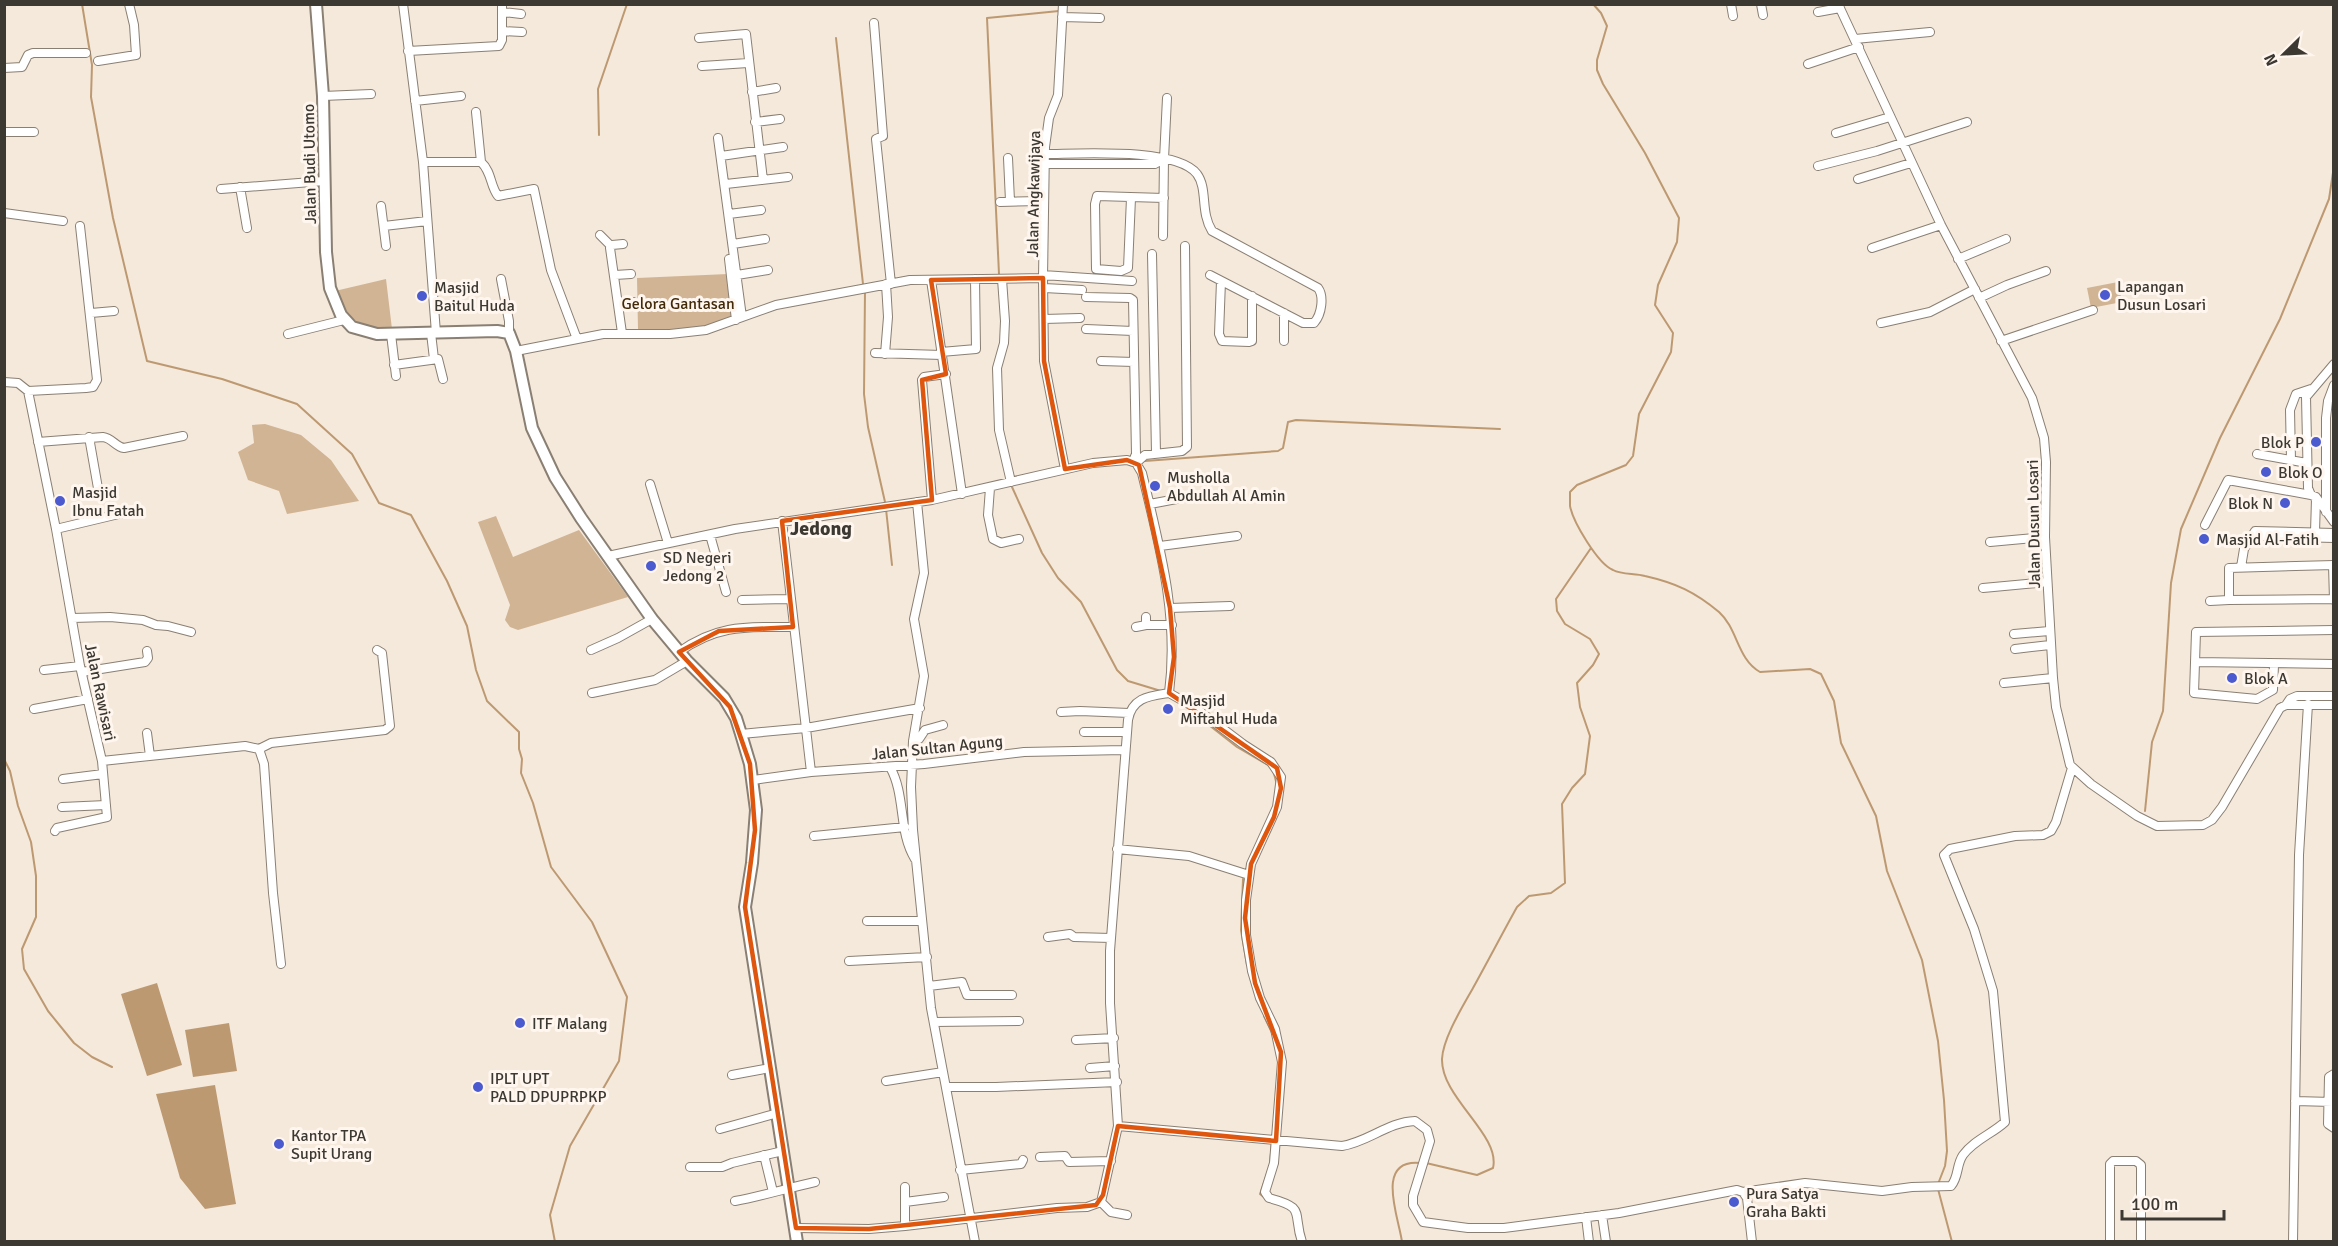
<svg xmlns="http://www.w3.org/2000/svg" width="2338" height="1246" font-family="Signika,sans-serif">
  <style>
    .green { fill: #d1b494 }
    .water { fill: #bd9972 }
    .lines { fill: none; stroke-linecap: round; stroke-linejoin: round }
    .stream { stroke: #bd9972; stroke-width: 2 }
    .street-casing { stroke: #8a7f73; stroke-width: 10 }
    .secondary-casing { stroke: #8a7f73; stroke-width: 14 }
    .street { stroke: #fff; stroke-width: 8 }
    .secondary { stroke: #fff; stroke-width: 10 }
    .marked { fill: none; stroke: #df570e; stroke-width: 4.5; stroke-linejoin: round }
    .poi-dot { fill: #4c5acf; stroke: #fff7ef; stroke-width: 2 }
    .labels { text-anchor: middle; stroke-width: 6; stroke-linejoin: round; paint-order: stroke }
    .street-label { font-size: 16px; fill: #3c3832; stroke: #fff7ef }
    .poi-label { font-size: 16px; fill: #3c3832; stroke: #fff7ef; text-anchor: start }
    .park-label { font-size: 16px; fill: #422908; stroke: #fff7ef }
    .quarter-label { font-size: 20px; font-weight: bold; fill: #3c3832; stroke: #fff7ef }
  </style>
  <rect width="100%" height="100%" fill="#f5e9db"/>
  <path class="green" d="M728,274l5,40 -2,5c-36,12 -56,12 -93,11l-1,-52z
    M386,279l6,50c-34,-3 -42,-5 -57,-38z
    M2118,282l4,20 -31,6 -4,-20z
    M265,424l36,11 30,25 28,41 -72,13 -8,-23 -31,-11 -10,-28 16,-9 -2,-18z
    M496,516l17,41 66,-27 49,67 -110,33 -8,-3 -5,-7 5,-15 -32,-83z"/>
  <path class="water" d="M157,983l25,82 -35,11 -26,-82z
    M229,1023l8,48 -44,6 -8,-47z
    M215,1085l21,119 -31,5 -25,-31 -24,-84z"/>
  <g class="lines">
    <path class="stream" d="M82,4l10,61 -1,32 22,121 34,143 75,18 75,25 55,50 27,49 32,12 36,66 20,45 9,44 11,31 32,31v17l3,10 -1,14 12,30 18,64 41,55 35,75 -8,64 -49,85 -20,69 5,27
      M1593,4l8,9 6,13 -10,34v10l6,14 42,69 34,65 -2,24 -19,43 -3,20 18,28 -2,19 -32,62 -6,42 -7,9 -49,20 -7,7c0,4 0,9 0,14 3,16 28,58 43,64 9,5 22,3 32,6 31,7 50,16 74,36 19,17 18,47 41,60l50,-3 11,5 13,27 7,42 35,73 11,55 35,89 16,81 6,59 3,51 -2,15 -7,18
      M836,38l27,246
      M599,135l-1,-46 29,-85
      M999,274l-12,-256 72,-7
      M865,291l-1,103 4,33 17,75
      M1145,461l133,-10 5,-3 5,-26 8,-2 204,9
      M1012,487l30,66 16,25 23,24 36,68 11,11 33,10
      M886,509l6,56
      M1191,711l46,36 31,18 5,5 4,15
      M4,759l6,12 8,35 13,36 5,34v41l-14,32 2,20 24,42 26,32 18,14 20,10
      M2145,811l7,-69 11,-31 8,-128 10,-54 39,-91 60,-119 49,-120 5,-33
      M1243,879l-2,51 6,35
      M1264,1016l9,19
      M1270,1163l2,-21
      M1426,1163l51,12 16,-7c8,-33 -52,-70 -51,-109 1,-21 21,-53 31,-71 15,-27 29,-54 44,-81l12,-11 22,-3 14,-10 -3,-79 10,-16 13,-14 5,-38 -10,-29 -3,-24 16,-18 6,-11 -9,-15 -25,-15 -8,-13 -1,-12 35,-51
      M1938,1189l14,53
      M1265,1198l-5,-4 8,-23
      M1402,1242c-3,-24 -28,-83 18,-79"/>
    <defs>
      <path id="street" d="M403,4l20,158 13,171
        M1063,4l-5,91 -9,23 -4,29 -2,131 1,83 21,108
        M1731,4l2,12
        M1761,4l2,11
        M1838,4l103,221 91,173 12,40 2,24 -1,75 8,141 3,29 14,58 21,19 46,32 20,10 46,-1 9,-5 10,-13 58,-99 6,-3h48
        M503,12l18,2
        M1818,12l22,-4
        M1062,17l38,1
        M874,23l9,113 -7,3 15,145
        M502,31l20,1
        M699,38l47,-4 17,146
        M1855,39l75,-7
        M408,51l91,-5 3,-6v-36
        M98,61l38,-6 -2,-30 -5,-21
        M1808,64l51,-17
        M702,66l46,-3
        M4,68l18,-1 6,-12 5,-2h53
        M752,92l24,-4
        M323,96l48,-2
        M415,101l46,-5
        M476,112l5,50
        M755,122l25,-3
        M4,132h30
        M1836,133l54,-16
        M718,138l24,179
        M1037,149v52
        M1045,154c33,0 131,-7 152,20 11,15 3,38 15,57l106,57c6,8 4,26 -4,35h-11l-93,-48
        M721,156l62,-9
        M1008,158l2,43
        M423,162h58c11,10 9,24 17,34l36,-7 17,81 26,69
        M1045,164h110l9,-5
        M1818,166l59,-15 90,-29
        M1858,179l53,-16
        M726,184l62,-7
        M240,187l7,41
        M221,189l103,-8
        M1131,198l-3,70 -7,3 -25,-2 -1,-65 2,-8 67,2
        M1000,202l40,-1
        M381,206l5,40
        M4,213l59,8
        M729,214l32,-4
        M384,226l43,-5
        M600,235l11,11
        M1163,236l1,-77 3,-61
        M733,244l32,-5
        M1872,248l69,-23
        M1152,254l4,199
        M729,259l7,61
        M1958,259l48,-20
        M615,275l16,-1
        M737,275l31,-5
        M1043,275l89,6
        M501,279l8,42v12
        M1002,279l3,42 -1,22 -7,25 2,62 12,52
        M931,280l31,214
        M1221,281l-2,53 3,7 27,1 3,-1v-45
        M1044,288l38,2
        M1086,297l44,1 3,2 3,154 -3,7
        M1979,298l28,-13 39,-14
        M619,302h14
        M91,313l23,-2
        M1044,319l36,-1
        M1881,323l49,-11 45,-23
        M1086,329l47,2
        M431,333l3,26
        M622,333l-12,-85 2,-3 11,-1
        M288,334l56,-14
        M391,334l5,42
        M1284,341v-28
        M2001,341l92,-31
        M516,351l87,-17h67l36,-4 70,-25 134,-25 133,-2
        M941,352l35,-3 -1,-70
        M875,353l67,2
        M885,354l3,-37 -2,-33
        M1101,361l33,1
        M2334,364l-28,33 2,91 3,7 5,2 18,25
        M394,365l44,-6 5,20
        M4,382l14,1 10,8 28,138 24,137 22,95 143,-15 14,3 5,15 9,129 8,71
        M28,391l58,-3 7,-1 4,-7 -17,-154
        M89,437l10,57
        M38,442l65,-5c9,1 13,10 21,11l59,-12
        M2257,454l50,9
        M2291,460l-1,-50 6,-16 15,-5
        M1136,463l9,-8 37,-4 5,-4 -2,-201
        M650,484l18,59
        M990,488l-2,27 5,24 8,4 18,-4
        M932,500l-10,-120 2,-3 22,-3
        M917,502l7,71 -10,46 10,57 -11,65 -2,46 2,43 18,178 44,234
        M1150,504l37,-7
        M2326,512v-94l2,-17 6,-16
        M782,521l29,251
        M2205,525l23,-45 83,15
        M56,529l67,-16
        M2315,532l1,-33
        M710,535l16,57
        M2257,536l77,2
        M1990,542l55,-5
        M1160,546l77,-10
        M608,556l127,-27 197,-29 161,-37 34,-3 9,3 6,10c18,75 37,143 27,220l25,14 49,37 28,18 10,15 -4,30 -26,57 -5,36v35l6,36 8,27 15,31 7,33 -8,101 -9,29 4,6c38,10 23,14 33,44
        M2333,565l1,35
        M2334,565l-105,3v32l105,-1
        M2241,567l3,-18 11,-18 79,2
        M1983,588l64,-6
        M742,600l47,-1
        M2210,601l19,-1
        M1170,608l60,-2
        M1146,617v8h26
        M72,618l38,-1 33,3 13,5 12,1 23,6
        M1136,627l10,-2
        M2014,634l35,-3
        M2015,649l35,-4
        M591,650l27,-12 34,-19
        M679,652c39,-28 68,-25 114,-25
        M2195,662l139,2
        M2274,665l-1,25 -16,9 -63,-6 2,-61 138,-2
        M44,670l36,-4
        M82,672l63,-10 3,-4 -1,-7
        M2004,683l49,-5
        M592,693l63,-13 32,-19
        M2286,705l4,-6 7,-3h37
        M34,709l54,-10
        M1061,712l19,-1 49,2
        M1084,732h43
        M147,733l3,23
        M741,734l65,-6 114,-20
        M913,741l6,-2 6,-9 18,-5
        M259,749l12,-6 114,-13 5,-4 -8,-73 -5,-3
        M890,767c16,28 8,65 25,92
        M63,779l40,-5
        M753,780l58,-8 113,-8 100,-12 100,-2
        M62,807l44,-2
        M55,831l2,-3 50,-11 -5,-56
        M814,836l91,-9
        M1117,849l72,7 60,19
        M867,921h55
        M1048,937l22,-3 4,3 37,1
        M849,961l78,-4
        M929,986l33,-4 5,13h45
        M934,1022l85,-1
        M1076,1040l38,-2
        M1090,1068l25,-2
        M2334,1074l-5,3 -1,47 6,4
        M732,1075l38,-7
        M886,1081l57,-9
        M947,1087h49l121,-5
        M2295,1101l37,1
        M1118,1126l224,20c26,-4 46,-24 73,-25l12,9 3,11 -17,55v9l10,17 45,6h36l115,-15 118,-23 6,2 4,6 5,44
        M720,1129l58,-16
        M764,1155l9,37
        M1040,1157l25,-1 4,6 42,-1
        M690,1167h32l10,-4 51,-12
        M960,1170l61,-6 2,-4
        M905,1187v39
        M1743,1192l62,-9 77,8 30,-4 39,-1c8,-9 5,-21 12,-31 11,-15 29,-21 42,-33l-12,-131 -19,-62 -30,-74 6,-6 65,-13 28,-1 8,-4 5,-9 16,-54
        M735,1201c27,-5 53,-13 80,-19
        M905,1202l39,-5
        M1101,1202l10,10 16,3
        M1602,1215l4,27
        M1586,1217l3,25
        M796,1228l73,1 36,-3 152,-18 30,-1 14,-5 17,-76 -8,-123v-52l18,-231c4,-23 22,-24 41,-27
        M2110,1242v-78l3,-3h23l5,4v77
        M2293,1242l6,-387 9,-151"/>
      <path id="secondary" d="M316,4l7,92 3,156 4,36 11,27 11,12 25,7 120,-3 12,2 7,18 16,77 23,49 26,41 71,101 35,42 37,37 12,20 5,16 9,30 6,46 -4,53 -7,44 52,335"/>
    </defs>
    <use href="#street" class="street-casing"/>
    <use href="#secondary" class="secondary-casing"/>
    <use href="#street" class="street"/>
    <use href="#secondary" class="secondary"/>
  </g>
  <path class="marked" d="M1043,278l1,83 21,108 62,-9 12,5 31,143 4,49 -5,36 108,75 4,20 -7,29 -23,47 -6,54 10,65 26,69 -5,89 -158,-15 -15,69 -7,10 -227,24 -73,-1 -51,-321 10,-77 -5,-66 -20,-57 -51,-55 40,-21 74,-4 -11,-106 150,-21 -10,-120 24,-6 -15,-94z"/>
  <g class="poi-dot">
    <circle cx="2105" cy="295" r="6"/>
    <circle cx="422" cy="296" r="6"/>
    <circle cx="2316" cy="442" r="6"/>
    <circle cx="2266" cy="472" r="6"/>
    <circle cx="1155" cy="486" r="6"/>
    <circle cx="60" cy="501" r="6"/>
    <circle cx="2285" cy="503" r="6"/>
    <circle cx="2204" cy="539" r="6"/>
    <circle cx="651" cy="566" r="6"/>
    <circle cx="2232" cy="678" r="6"/>
    <circle cx="1168" cy="709" r="6"/>
    <circle cx="520" cy="1023" r="6"/>
    <circle cx="478" cy="1087" r="6"/>
    <circle cx="279" cy="1144" r="6"/>
    <circle cx="1734" cy="1202" r="6"/>
  </g>
  <g class="labels">
    <g class="street-label">
      <text transform="translate(309 164) rotate(-91)" y="6">Jalan Budi Utomo</text>
      <text transform="translate(1033 194) rotate(-89)" y="6">Jalan Angkawijaya</text>
      <text transform="translate(2033 524) rotate(-91)" y="6">Jalan Dusun Losari</text>
      <text transform="translate(101 692) rotate(78)" y="6">Jalan Rawisari</text>
      <text transform="translate(937 747) rotate(-6)" y="6">Jalan Sultan Agung</text>
    </g>
    <g class="poi-label">
      <text x="2117" y="292">Lapangan<tspan x="2117" dy="18">Dusun Losari</tspan></text>
      <text x="434" y="293">Masjid<tspan x="434" dy="18">Baitul Huda</tspan></text>
      <text x="2304" y="448" text-anchor="end">Blok P</text>
      <text x="2278" y="478">Blok O</text>
      <text x="1167" y="483">Musholla<tspan x="1167" dy="18">Abdullah Al Amin</tspan></text>
      <text x="72" y="498">Masjid<tspan x="72" dy="18">Ibnu Fatah</tspan></text>
      <text x="2273" y="509" text-anchor="end">Blok N</text>
      <text x="2216" y="545">Masjid Al-Fatih</text>
      <text x="663" y="563">SD Negeri<tspan x="663" dy="18">Jedong 2</tspan></text>
      <text x="2244" y="684">Blok A</text>
      <text x="1180" y="706">Masjid<tspan x="1180" dy="18">Miftahul Huda</tspan></text>
      <text x="532" y="1029">ITF Malang</text>
      <text x="490" y="1084">IPLT UPT<tspan x="490" dy="18">PALD DPUPRPKP</tspan></text>
      <text x="291" y="1141">Kantor TPA<tspan x="291" dy="18">Supit Urang</tspan></text>
      <text x="1746" y="1199">Pura Satya<tspan x="1746" dy="18">Graha Bakti</tspan></text>
    </g>
    <g class="park-label">
      <text x="678" y="309">Gelora Gantasan</text>
    </g>
    <g class="quarter-label">
      <text x="821" y="535">Jedong</text>
    </g>
  </g>
  <rect width="2338" height="1246" fill="none" stroke="#3c3832" stroke-width="12"/>
  <g transform="translate(2284 54) rotate(246)" stroke="#fff7ef" stroke-width="4.5" paint-order="stroke">
  <path d="M0-4.5L10 22L0 15L-10 22Z" fill="#3c3832"/>
  <text y="-9" font-size="16" font-weight="bold" text-anchor="middle" fill="#3c3832">N</text>
  </g>
  <path d="M2122 1210v9h102v-9" fill="none" stroke="#3c3832" stroke-width="3"/>
  <text x="2131" y="1210" font-size="18" fill="#3c3832" stroke="#fff7ef" stroke-width="4.5" paint-order="stroke">100 m</text>
</svg>
